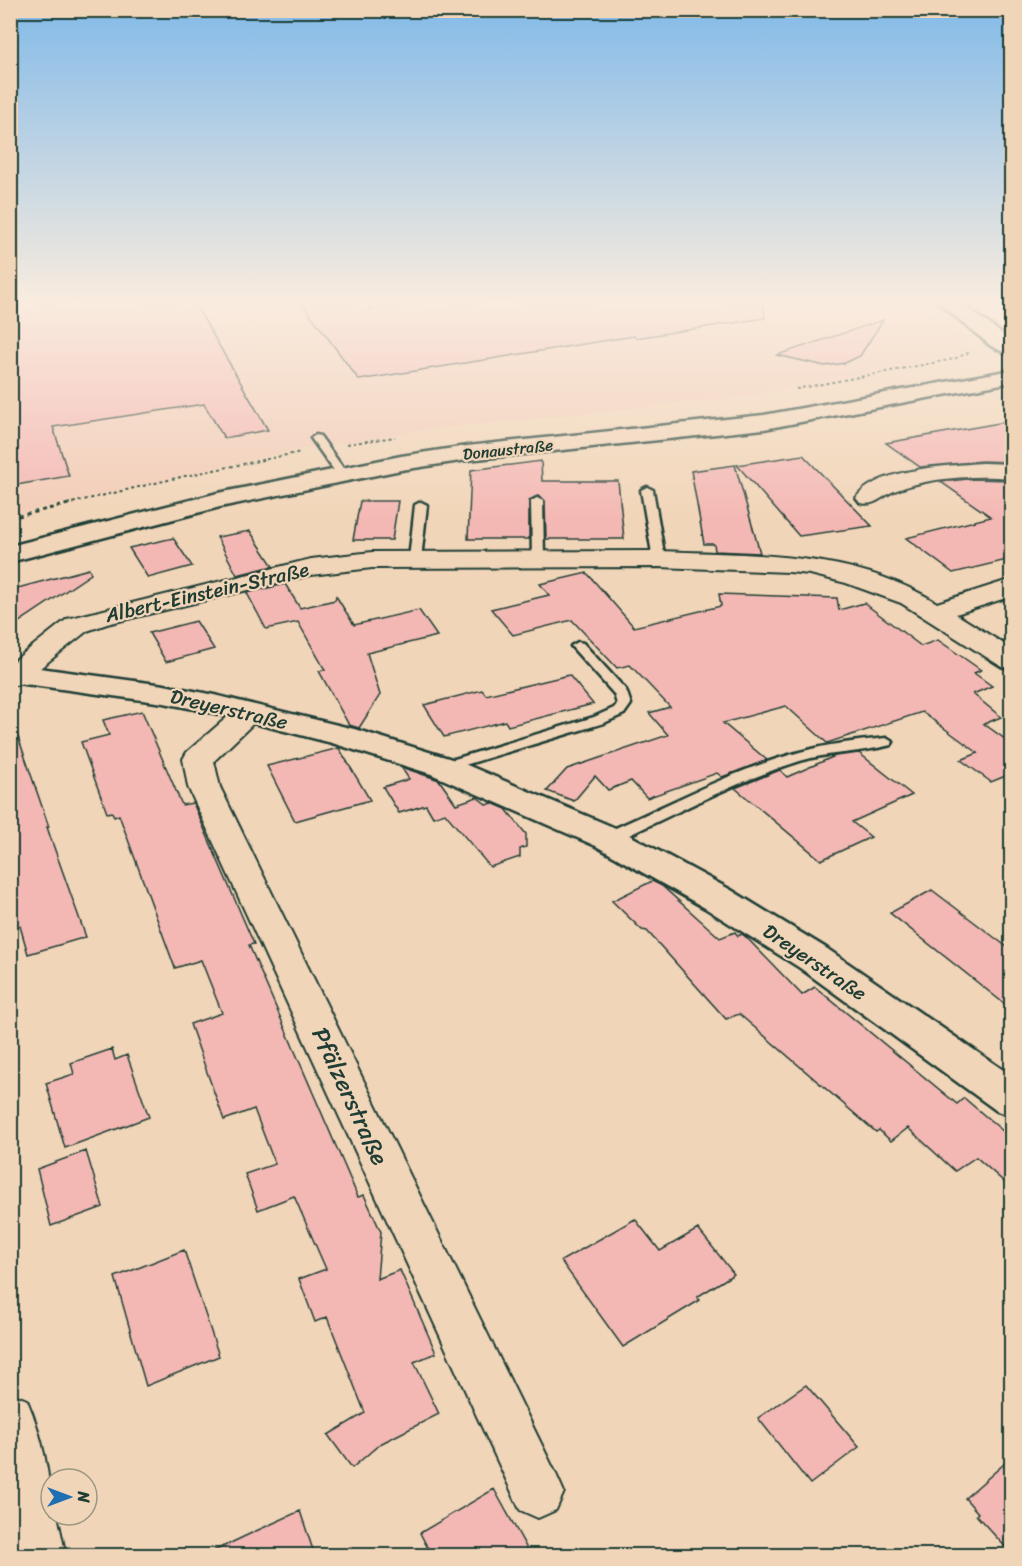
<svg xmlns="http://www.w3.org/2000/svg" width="1022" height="1566" font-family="Sriracha,sans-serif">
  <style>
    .built { fill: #f2ccb7 }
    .building { fill: #f4b8b4; stroke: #1f3d34; stroke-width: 1.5 }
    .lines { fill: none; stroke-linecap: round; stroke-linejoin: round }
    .lane-casing { stroke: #1f3d34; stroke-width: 5 }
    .street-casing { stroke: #1f3d34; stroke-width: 4 }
    .secondary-casing { stroke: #1f3d34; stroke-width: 5 }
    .path-far1 { stroke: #1f3d34; stroke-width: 2; stroke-dasharray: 3 3; stroke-linecap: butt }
    .path { stroke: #1f3d34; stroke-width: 3; stroke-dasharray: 4 4; stroke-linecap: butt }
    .lane { fill: #f1d5b8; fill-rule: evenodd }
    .street { fill: #f1d5b8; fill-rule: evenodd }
    .secondary { fill: #f1d5b8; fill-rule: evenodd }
    .labels { text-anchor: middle; stroke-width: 4.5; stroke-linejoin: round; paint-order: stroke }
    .far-street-label { font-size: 16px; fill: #1f3d34; stroke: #f1d5b8 }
    .street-label { font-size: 20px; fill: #1f3d34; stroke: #f1d5b8 }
    .near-street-label { font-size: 24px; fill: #1f3d34; stroke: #f1d5b8 }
  </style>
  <rect width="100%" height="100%" fill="#f1d5b8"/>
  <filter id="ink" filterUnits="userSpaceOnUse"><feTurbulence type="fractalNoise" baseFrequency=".0167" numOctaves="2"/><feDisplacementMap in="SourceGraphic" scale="12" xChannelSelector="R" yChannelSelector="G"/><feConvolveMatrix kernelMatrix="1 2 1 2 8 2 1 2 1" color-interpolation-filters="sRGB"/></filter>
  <g filter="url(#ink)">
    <path class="built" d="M10,302h907l46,34 5,9 -7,7 -17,6 -194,38 -328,34 -137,22 -274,63z"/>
    <path class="building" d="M10,302h184l74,128 -44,8 -20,-34 -151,23 16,49 -59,10z
      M301,302h68v8l54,-8h340l2,16 -129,20 -2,-2 -275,44z
      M883,320l-23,36 -15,7 -20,3 -48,-11z
      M1011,421v41l-29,-1 -62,6 -34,-24z
      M803,455l69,71 -73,10 -62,-71z
      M541,461l1,20h76l6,58h-78l-1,-38 -7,-5 -9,5v38h-61l3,-69z
      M735,465l25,88 -45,-2 -1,-7h-10l-13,-73z
      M968,479l43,1v79l-58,14 -47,-35 85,-21 -50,-35z
      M360,501h38l-6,39h-39z
      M250,531l23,35 -36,9 -20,-38z
      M173,538l19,28 -44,12 -19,-30z
      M89,569l2,5 -81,54v-38z
      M587,573l47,54 87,-21 -2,-12 118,4 2,12 25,-7 57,43 17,-6 43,30 -7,3 18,13 -19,8 28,23 -17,7 24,17 3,-2v39l-3,-3 -17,7 -30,-22 17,-7 -56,-41 -95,31 -41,-37 -63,17 44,37 -45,17 -5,-4 -70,25 -16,-17 -23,9 -13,-14 -21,25 -27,-10 20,-22 101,-34 -19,-22 21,-6 -40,-42 -13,3 -45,-48 -59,15 -22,-26 58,-14 -9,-11z
      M285,584l15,24 35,-8 1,-4 18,29 65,-15 18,26 -70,17 13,42 -21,33 -10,-3 -30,-54 6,-1 -27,-48 -32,7 -19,-36z
      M196,621l18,28 -48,13 -17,-29z
      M569,675l24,29 -85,22 -3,-5 -61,16 -20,-32 58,-15 4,5z
      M142,711l40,94 11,-2 61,141 -5,1 109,252 6,-2 17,37 -4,47 23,-9 36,83 -22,9 25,52 -59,30 -28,24 -24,-33 37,-22 -38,-96 -12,5 -16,-43 27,-10 -32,-73 -36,14 -13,-36 30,-10 -21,-55 -30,11 -10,-28 -24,-68 32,-11 -21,-53 -26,8 -56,-153 -5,2 -2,-5 -5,1 -26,-71 28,-7 -6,-15z
      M15,728l34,99h-2l4,12 35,98 -58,17 -8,-28 -10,3v-200z
      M339,748l31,52 -75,21 -28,-55z
      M859,753l53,42 -60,27 19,15 -50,23 -86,-72 45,-18 7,7 48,-21z
      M401,767l38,13 17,24 21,-7 10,8 5,-2 14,6 20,25v13l-6,2v8l-30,10 -45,-54 -12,4 -7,-12 -27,8 -16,-26 26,-8z
      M652,881l10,5 58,52 15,-6 3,4 4,-2 5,4 55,57 13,-8 142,117 7,-6 47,40v50l-35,-31 -21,14 -47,-43 -17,13 -12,-11 -3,2 -137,-118 -13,5 -79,-88 -5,-1 -30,-29z
      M932,890l79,60v59l-121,-96z
      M112,1049l3,11 12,-5 22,62 -84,31 -19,-65 28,-9 -3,-11z
      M86,1151l17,56 -52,19 -14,-57z
      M635,1219l25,32 38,-22 36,45 -37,23 3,3 -77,47 -62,-86z
      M184,1250l35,106 -73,30 -31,-109z
      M806,1385l53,62 -49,37 -52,-66z
      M1011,1458v95l-35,-38 2,-2 -13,-15z
      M494,1489l37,67h-99l-12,-23z
      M300,1511l15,45h-112l53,-25z"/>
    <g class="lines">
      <defs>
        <path id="lane" d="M316,435l4,1 26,36v4h-8l-27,-38z
          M647,487l6,3 12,69 -6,4 -6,-4 -12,-69z
          M537,498l6,3 1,57 -6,4 -6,-4 -1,-57z
          M421,502l6,3 -6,54 -6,4 -6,-4 6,-54z
          M578,642l5,1 43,47 5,14 -7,10 -20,9 -156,47h-10l-2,-3 2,-3 156,-47 20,-9 3,-4 -3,-10 -43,-48z
          M886,738l7,4 -2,3c-30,8 -61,7 -91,16 -64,20 -125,53 -186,81l-6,1 -8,-5 2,-4c65,-28 130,-64 198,-82 28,-8 57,-11 86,-14z"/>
        <path id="street" d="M982,463l30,1v14c-37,-3 -81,-1 -115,12 -15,5 -21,17 -37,13l-4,-5c21,-30 92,-32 126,-35z
          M659,551c94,4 195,0 278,52l75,-24v17l-56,18 56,35v20l-10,-2 -101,-64 -55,-20 -36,-9 -21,-2 -130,-5 -287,1 -61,7 -204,49 -20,7 -67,53 -10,2v-22l57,-45 244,-60 61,-7z
          M249,704l10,3 5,6 -50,48 6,26 336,687 8,18 -8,18 -18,8 -18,-8 -332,-723 -5,-28 4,-7 52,-45z
          M10,1393l17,7c15,35 24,77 24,115h6l9,41h-53l-3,-15z"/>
        <path id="secondary" d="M938,302h21l53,39v15l-21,-10z
          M1012,370v12l-248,47 -297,31 -66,10 -181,37 -210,55v-16l208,-53 183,-37 66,-10 297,-31z
          M10,664l154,21 50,10 140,34 101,31 165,70 111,60 95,58 186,128v40l-15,-5 -197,-143 -95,-60 -109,-62 -165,-72 -99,-31 -118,-30 -50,-10 -154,-21z"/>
      </defs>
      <use href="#lane" class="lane-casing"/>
      <use href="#street" class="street-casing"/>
      <use href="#secondary" class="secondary-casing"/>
      <path class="path-far1" d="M796,389l158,-30 16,-7
        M347,444l48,-7
        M67,504l118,-28 116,-24"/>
      <path class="path" d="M10,518l63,-15"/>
      <use href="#lane" class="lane"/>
      <use href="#street" class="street"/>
      <use href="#secondary" class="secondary"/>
    </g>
  </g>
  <linearGradient id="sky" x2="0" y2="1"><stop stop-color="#82bae8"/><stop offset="0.58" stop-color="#f9ecdf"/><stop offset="1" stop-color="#f9ecdf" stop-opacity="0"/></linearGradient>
  <rect width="1022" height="521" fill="url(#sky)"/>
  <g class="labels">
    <g class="far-street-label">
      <text transform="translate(508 449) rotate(-6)" y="6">Donaustraße</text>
    </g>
    <g class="street-label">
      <text transform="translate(207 592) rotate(-13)" y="7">Albert-Einstein-Straße</text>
      <text transform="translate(229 709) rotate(13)" y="7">Dreyerstraße</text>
      <text transform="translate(815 962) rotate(34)" y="7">Dreyerstraße</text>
    </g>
    <g class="near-street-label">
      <text transform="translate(350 1096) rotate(65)" y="8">Pfälzerstraße</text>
    </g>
  </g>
  <rect width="1022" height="1566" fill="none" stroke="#f1d5b8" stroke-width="36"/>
  <rect x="18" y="18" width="986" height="1530" fill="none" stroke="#1f3d34" stroke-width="2" filter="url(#ink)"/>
  <g transform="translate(69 1497) rotate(90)"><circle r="28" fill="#f1d5b8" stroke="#9d9883" stroke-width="1.5"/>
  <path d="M0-4.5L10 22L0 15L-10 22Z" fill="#1f6fb2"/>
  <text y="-9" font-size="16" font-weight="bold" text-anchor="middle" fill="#1f3d34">N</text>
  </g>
</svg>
